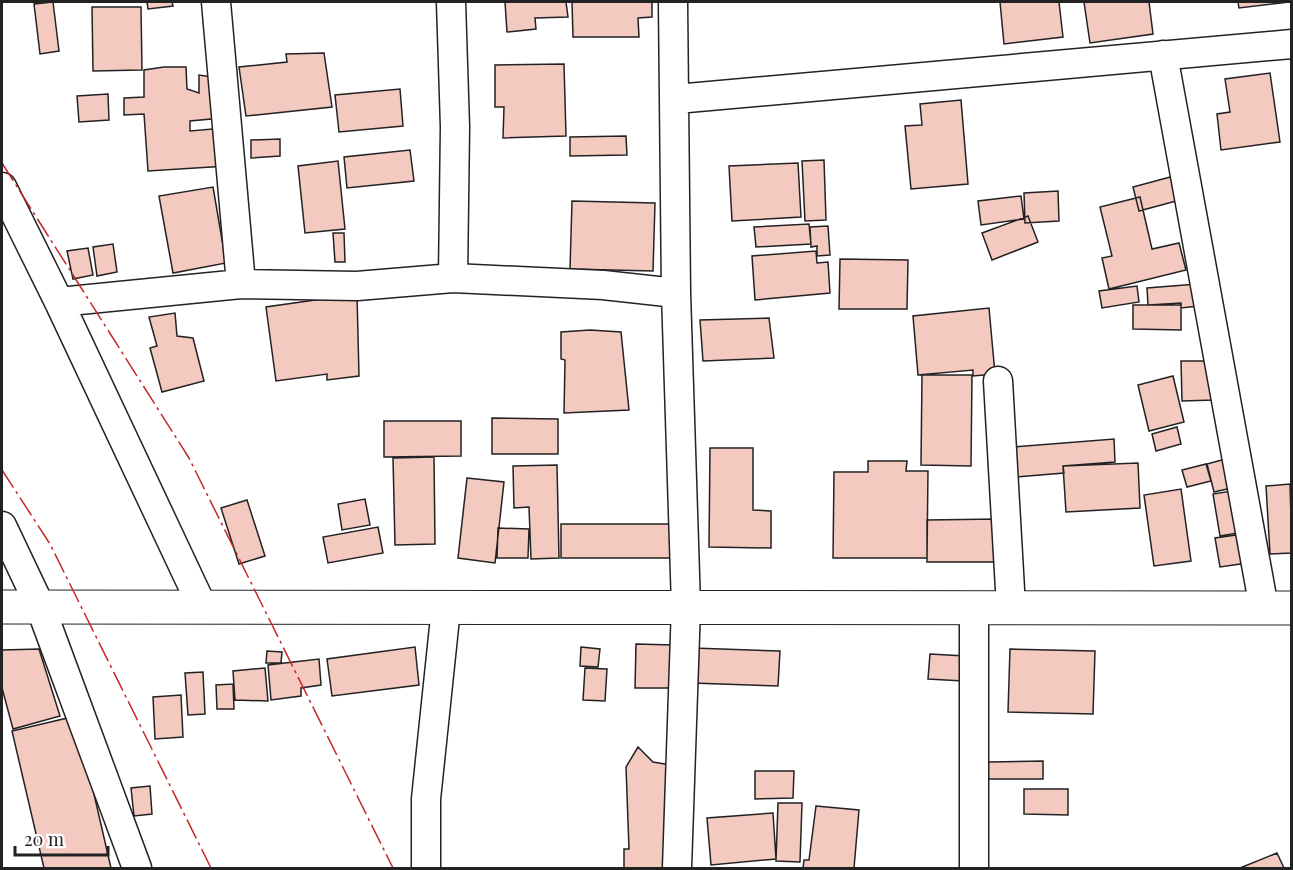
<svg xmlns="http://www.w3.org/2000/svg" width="1293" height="870" font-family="'Playfair Display',serif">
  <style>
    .building { fill: #f3c9c0; stroke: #222; stroke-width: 1.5 }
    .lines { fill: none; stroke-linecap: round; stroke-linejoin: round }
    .street-casing { stroke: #222; stroke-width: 31 }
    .highway-casing { stroke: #222; stroke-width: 35 }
    .street { stroke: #fff; stroke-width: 28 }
    .highway { stroke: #fff; stroke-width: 33 }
    .power { stroke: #c62828; stroke-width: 1.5; stroke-dasharray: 21 4.5 3 4.5; stroke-linecap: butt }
  </style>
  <rect width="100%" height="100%" fill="#fff"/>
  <path class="building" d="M53,2l6,49 -19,3 -6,-50z
    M147,2h25l1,4 -25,3z
    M505,2h61l2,15 -33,1 1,11 -29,3z
    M572,2h80v15l-14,1 1,19h-66z
    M1000,2h59l4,35 -59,7z
    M1084,2h65l4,32 -63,9z
    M1238,2h51l-50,6z
    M92,7h49l1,63 -49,1z
    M324,53l8,54 -86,9 -7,-49 48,-5 -1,-8z
    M564,64l2,72 -63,2 1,-31h-9v-42z
    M164,67h22l1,22 12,4v-18l13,2 10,41 -32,3v10l34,-3 3,38 -79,5 -4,-57 -20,1v-17l20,-1v-27z
    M1270,73l10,69 -59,8 -4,-36 13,-2 -5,-33z
    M400,89l3,37 -64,6 -4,-37z
    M108,94l1,26 -30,2 -2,-26z
    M961,100l7,84 -57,5 -6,-63 17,-1 -2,-21z
    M626,136l1,19 -57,1v-19z
    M280,139v17l-29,2v-18z
    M410,150l4,31 -67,7 -3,-31z
    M824,160l2,60 -21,1 -3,-60z
    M338,161l7,68 -40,4 -7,-67z
    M798,163l3,54 -69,4 -3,-55z
    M1174,176l6,24 -41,11 -6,-24z
    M213,187l13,76 -53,10 -14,-77z
    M1058,191l1,30 -34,2 -1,-30z
    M1021,196l3,23 -43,6 -3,-24z
    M1140,197l12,52 27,-6 7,27 -77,19 -7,-31 10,-2 -12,-49z
    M572,201l83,2 -2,68 -83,-2z
    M1028,216l10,26 -46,18 -10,-27z
    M809,224l2,20 -55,3 -2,-20z
    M828,226l2,29 -13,1v-10l-6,1 -1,-20z
    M333,233h11l1,29h-10z
    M113,244l4,28 -20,4 -4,-29z
    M88,248l5,27 -20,4 -6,-28z
    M816,251l1,12 11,-1 2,31 -75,7 -3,-44z
    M840,259l68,1 -1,49h-68z
    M1197,284l2,22 -18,2v-5l-33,2 -1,-17z
    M1137,286l2,16 -37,6 -3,-17z
    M357,294l2,82 -32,4v-6l-51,7 -10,-74z
    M1133,305h48v25l-48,-1z
    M989,308l6,66 -22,2v-6l-55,5 -5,-59z
    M175,313l2,23 16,2 11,43 -42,11 -12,-44 7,-2 -8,-29z
    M769,318l5,40 -71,3 -3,-41z
    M590,330l31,2 8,78 -65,3 1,-53 -4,-1v-27z
    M1181,361h33v39l-32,1z
    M922,375h50l-1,91 -50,-1z
    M1173,376l11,46 -35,9 -11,-46z
    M492,418l66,1v35h-66z
    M384,421h77v35l-77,1z
    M1177,427l4,17 -25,7 -4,-17z
    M1114,439l1,23 -52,4 1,7 -49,4 -2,-30z
    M710,448h43v62l18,1v37l-62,-1z
    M434,457l1,87 -40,1 -2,-87z
    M1229,458l7,29 -22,5 -7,-28z
    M868,461h39l-1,10h22l-1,87h-94l1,-86h34z
    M1138,463l2,45 -74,4 -3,-46z
    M1206,464l5,17 -24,6 -5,-17z
    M557,465l2,93 -28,1 -2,-52 -15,1 -1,-42z
    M467,478l37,4 -9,81 -37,-5z
    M1290,484l2,69 -22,1 -4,-68z
    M1181,489l10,72 -37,5 -10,-71z
    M1238,490l6,42 -24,4 -7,-42z
    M365,499l5,26 -28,5 -4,-26z
    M247,500l18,56 -26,8 -18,-56z
    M997,519l1,43h-71v-42z
    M561,524h111v34h-111z
    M378,527l5,26 -55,10 -5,-26z
    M498,528l31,1 -1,29h-31z
    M1243,534l4,29 -27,4 -5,-29z
    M636,644l38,1 -1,43h-38z
    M415,647l4,38 -87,11 -5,-37z
    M581,647l19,2 -2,18 -18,-1z
    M693,648l87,3 -2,35 -86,-3z
    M39,649l21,67 -47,13 -11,-41v-38z
    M1010,649l85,2 -2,63 -85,-2z
    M267,651l15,1 -1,11h-15z
    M930,654l35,2 -2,25 -35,-2z
    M319,659l2,26 -20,3v8l-30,4 -3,-35z
    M265,668l3,33 -33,-1 -2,-29z
    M585,668l22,1 -2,32 -22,-1z
    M203,672l2,42 -17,1 -3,-42z
    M233,684l1,25h-17l-1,-24z
    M181,695l2,42 -28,2 -2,-42z
    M76,716l35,152h-67l-32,-137z
    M638,747l15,15 18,3 1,103h-48v-19h5l-3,-82z
    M1043,761v18h-55v-17z
    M755,771h39l-1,27 -38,1z
    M150,786l2,28 -18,2 -3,-28z
    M1024,789h44v26l-44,-1z
    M778,803h24l-2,59 -24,-1z
    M816,806l43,4 -5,58h-51l1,-8h5z
    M773,813l3,46 -65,6 -4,-47z
    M1277,853l7,15h-44z"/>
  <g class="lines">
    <defs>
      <path id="street" d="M216,2l25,282
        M451,2l4,125 -2,151
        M673,2l3,291 10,313 -9,262
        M1163,55l101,553
        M676,99l616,-55
        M2,187l57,115 144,306
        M59,302l182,-18 116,2 96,-8 150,7 73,8
        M998,381l13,226
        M2,526l38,80 97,262
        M426,868v-69l20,-191
        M974,868v-260"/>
      <path id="highway" d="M2,607l1290,1"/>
    </defs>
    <use href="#street" class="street-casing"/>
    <use href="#highway" class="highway-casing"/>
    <use href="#street" class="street"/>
    <use href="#highway" class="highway"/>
    <path class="power" d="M2,163l187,295 204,410
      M2,470l48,74 161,324"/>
  </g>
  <rect width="1293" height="870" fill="none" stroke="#222222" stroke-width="6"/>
  <path d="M15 846v9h93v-9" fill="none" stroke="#222222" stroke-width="3"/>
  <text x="24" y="846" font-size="18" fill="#222222" stroke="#ffffff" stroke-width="4.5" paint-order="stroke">20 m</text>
</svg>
